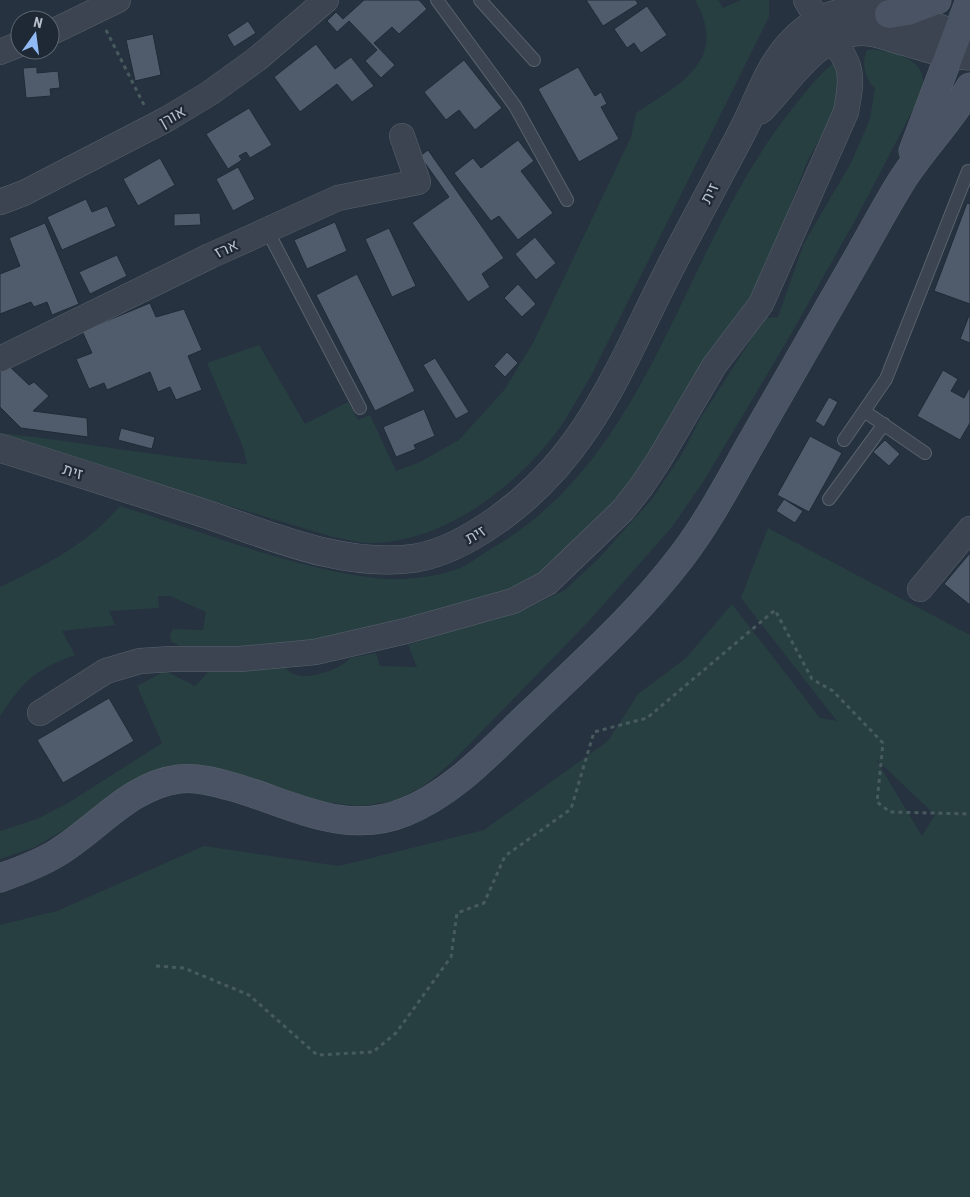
<svg xmlns="http://www.w3.org/2000/svg" width="970" height="1197" font-family="'Roboto Condensed',Heebo,sans-serif">
  <style>
    .green { fill: #283f41; fill-rule: evenodd }
    .building { fill: #505b6b; stroke: #212b37 }
    .lines { fill: none; stroke-linecap: round; stroke-linejoin: round }
    .service-casing { stroke: #58626d; stroke-width: 14 }
    .minor-casing { stroke: #58626d; stroke-width: 26 }
    .tertiary-casing { stroke: #58626d; stroke-width: 29 }
    .secondary-casing { stroke: #58626d; stroke-width: 29 }
    .path { stroke: #475b5e; stroke-width: 3; stroke-dasharray: 4 4; stroke-linecap: butt }
    .service { stroke: #3b4450; stroke-width: 12 }
    .minor { stroke: #3b4450; stroke-width: 25 }
    .tertiary { stroke: #3b4450; stroke-width: 28 }
    .secondary { stroke: #495363; stroke-width: 28 }
    .labels { text-anchor: middle; stroke-width: 4.5; stroke-linejoin: round; paint-order: stroke }
    .street-label { font-size: 16px; fill: #b7bfca; stroke: #1f2935 }
  </style>
  <rect width="100%" height="100%" fill="#263240"/>
  <path class="green" d="M695,0h23l5,8 18,-8h28v17l-177,357c-9,15 -18,31 -27,46 -41,61 -115,120 -190,123 -14,1 -29,-4 -42,-6l-297,-89 -36,-15c83,9 164,25 247,31l-4,-17 -36,-84 52,-18 46,79 43,-22 10,18 12,-5 26,56 22,-8 41,-23 46,-51 28,-46 98,-206 5,-24c45,-30 93,-52 59,-113z
    M867,50c15,-3 46,6 53,20 4,7 3,13 3,20l-66,127 -66,117 -86,145 -33,48 -84,95 -137,141 -26,22 -30,16 -35,5 -51,-6 -97,-33 -20,-2 -22,3 -135,79 -35,12v-28l37,-12 31,-16 94,-60 -25,-57 28,-15 30,15 14,-15 18,1 56,-6c5,5 10,9 18,10 14,1 40,-7 49,-18l26,-5 4,13 37,1 -9,-22 67,-22 45,-11 45,-22 35,-33 52,-58 30,-45 18,-35 65,-101 13,-1 26,-74 47,-80 19,-44 5,-31c-10,-8 -14,-26 -8,-38z
    M838,59l4,40 -35,63 -54,141 -134,200 -54,53 -42,30 -190,54 -109,12 -23,-6 -7,6 -14,-3 -3,-5 -6,-2 -1,-7 3,-6 30,1 3,-18 -36,-16h-12l1,12 -50,3 6,14 -53,6 13,24c-40,15 -51,25 -75,61v-129c45,-22 87,-42 120,-81 80,25 172,62 255,72 25,3 56,0 80,-8 12,-4 23,-13 34,-20 159,-90 189,-286 290,-424 19,-24 35,-48 59,-67z
    M768,528l202,107v562h-970v-272l57,-14 147,-65 135,20 145,-36 124,-89 30,-47 48,-36 46,-54 88,114 17,3 -96,-123zM875,758l60,57 -13,21z"/>
  <path class="building" d="M364,0h55l8,9 -28,25 -7,-7 -18,16 21,22 -14,13 -16,-17 12,-11 -28,-29 -12,11 -10,-11 9,-9 7,7z
    M586,0h50l2,4 -35,22z
    M647,6l20,29 -26,18 -7,-10 -7,5 -13,-19z
    M248,21l8,12 -22,14 -7,-12z
    M153,34l8,41 -26,6 -9,-41z
    M316,44l19,25 16,-12 23,29 -22,16 -15,-18 -37,28 -26,-35z
    M464,60l38,48 -27,22 -16,-20 -13,10 -22,-28z
    M37,67v6l21,-2 2,17 -10,1 1,7 -25,2 -3,-30z
    M578,67l17,29 6,-4 6,12 -6,3 18,32 -40,23 -41,-73z
    M249,108l23,37 -22,13 -4,-6 -7,4 3,4 -14,9 -22,-35z
    M518,140l16,21 -13,10 32,42 -35,27 -19,-24 -8,5 -37,-48 19,-15 8,10z
    M428,150l76,108 -22,16 8,13 -22,15 -56,-79 37,-26 -29,-41z
    M160,158l15,27 -37,21 -15,-27z
    M238,167l17,32 -22,12 -17,-32z
    M86,199l6,13 15,-6 9,20 -54,24 -15,-33z
    M967,203l3,1v100l-36,-13z
    M200,213l1,12 -27,1v-12z
    M335,222l12,29 -40,18 -13,-29z
    M45,223l34,81 -27,11 -5,-13 -13,5 -3,-5 -31,12v-40l20,-8 -11,-28z
    M389,228l27,58 -24,11 -27,-58z
    M535,237l21,26 -20,17 -21,-26z
    M117,255l10,21 -37,18 -11,-22z
    M357,274l58,117 -40,20 -59,-116z
    M518,284l18,20 -14,13 -18,-19z
    M150,303l6,14 28,-8 18,41 -14,6 14,34 -26,10 -6,-13 -12,5 -8,-20 -43,18 -3,-7 -15,6 -13,-30 16,-6 -10,-22z
    M970,313v30l-10,-4z
    M507,352l11,11 -13,14 -11,-11z
    M435,358l34,54 -13,7 -33,-54z
    M7,364l22,21 5,-3 15,14 -16,15 54,7 1,19 -67,-9 -21,-21v-35z
    M943,370l15,9 -7,12 13,7 6,-11v36l-10,17 -43,-24z
    M829,397l9,5 -14,25 -9,-6z
    M424,409l11,27 -21,9 2,4 -20,8 -13,-30z
    M121,428l34,9 -3,12 -34,-9z
    M810,436l32,17 -33,59 -32,-17z
    M885,440l15,14 -11,12 -16,-14z
    M784,499l19,12 -8,12 -19,-12z
    M970,553v52l-26,-21z
    M109,698l25,43 -71,42 -26,-43z"/>
  <g class="lines">
    <defs>
      <path id="service" d="M437,0l78,106 52,94
        M480,0l54,60
        M267,230l93,178
        M864,411l61,42
        M844,440l42,-61 82,-208 2,1
        M829,499l55,-75"/>
      <path id="minor" d="M50,33l68,-33
        M0,52l20,-8
        M0,202l24,-9 143,-74 43,-26 47,-34 69,-59
        M0,359l210,-103 128,-58 80,-16 -16,-46
        M920,589l50,-60
        M40,713l66,-42 34,-10 32,-2h68l75,-7 91,-21 107,-30 34,-18 76,-73 18,-23 18,-27 55,-94 47,-62 85,-192c2,-13 6,-28 3,-42 -4,-20 -33,-50 -43,-70"/>
      <path id="tertiary" d="M760,110c27,-27 54,-74 95,-78 14,-2 28,3 41,7 25,7 48,16 74,17
        M0,448c68,21 135,43 203,65 66,22 141,56 213,45 29,-5 57,-21 81,-38 89,-63 120,-147 167,-240 26,-52 55,-103 81,-154 15,-30 24,-60 47,-84 40,-42 82,-34 131,-19 18,6 33,10 47,21"/>
      <path id="secondary" d="M889,14l19,-3 29,-11
        M913,151l57,-151
        M0,878c20,-7 39,-14 57,-25 40,-24 73,-68 122,-74 18,-2 36,3 54,8 57,16 112,50 172,25 51,-20 90,-66 129,-102 51,-49 105,-97 148,-154 26,-34 47,-74 68,-111 33,-58 67,-116 100,-174 17,-29 33,-60 51,-89 21,-33 49,-61 69,-95"/>
    </defs>
    <use href="#service" class="service-casing"/>
    <use href="#minor" class="minor-casing"/>
    <use href="#tertiary" class="tertiary-casing"/>
    <use href="#secondary" class="secondary-casing"/>
    <path class="path" d="M106,30l38,75
      M156,966l28,2 65,27 68,60 56,-3 23,-19 55,-76 6,-44 27,-10 21,-47 66,-47 23,-77 53,-14 128,-108 37,69 21,12 50,52 -6,59 13,10 80,2"/>
    <use href="#service" class="service"/>
    <use href="#minor" class="minor"/>
    <use href="#tertiary" class="tertiary"/>
    <use href="#secondary" class="secondary"/>
  </g>
  <g class="labels">
    <g class="street-label">
      <text transform="translate(172 116) rotate(-29)" y="6">אורן</text>
      <text transform="translate(709 193) rotate(-62)" y="6">זית</text>
      <text transform="translate(226 248) rotate(-24)" y="6">ארז</text>
      <text transform="translate(73 471) rotate(18)" y="6">זית</text>
      <text transform="translate(475 534) rotate(-30)" y="6">זית</text>
    </g>
  </g>
  <g transform="translate(35 35) rotate(14)"><circle r="24" fill="#1f2935" stroke="#5c6571"/>
  <path d="M0-4L9 19L0 12L-9 19Z" fill="#91baf5"/>
  <text y="-8" font-size="14" font-weight="bold" text-anchor="middle" fill="#b7bfca">N</text>
  </g>
</svg>
